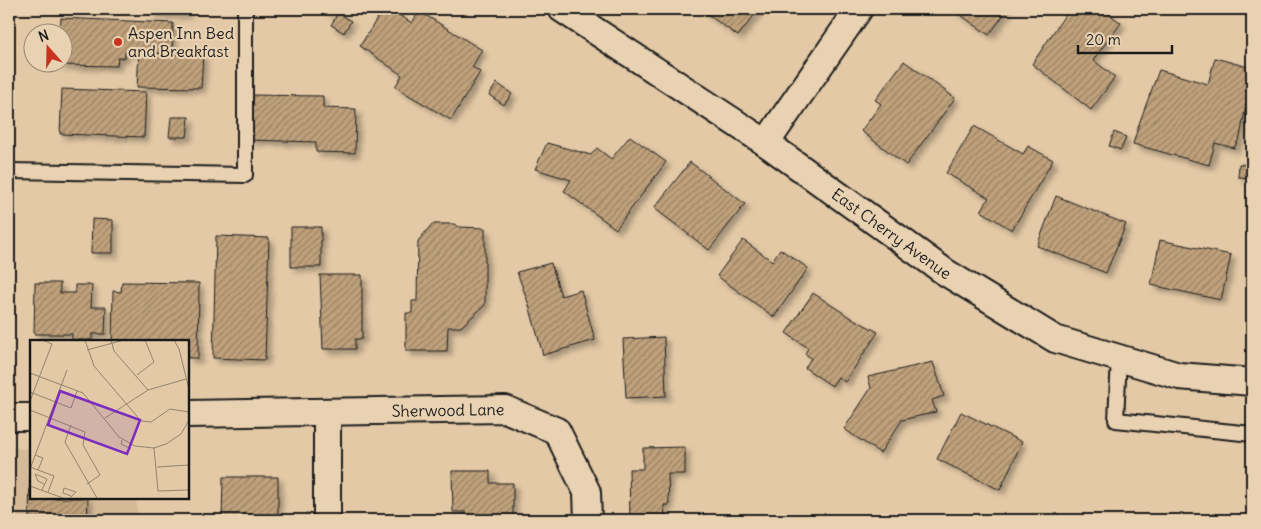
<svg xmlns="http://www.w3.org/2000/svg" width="1261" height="529" font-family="Delius,sans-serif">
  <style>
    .built { fill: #d4ba96 }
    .building { fill: url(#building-hatch); stroke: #1c1c1c; filter: url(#shadow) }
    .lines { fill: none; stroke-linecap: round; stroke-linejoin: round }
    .lane-casing { stroke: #1c1c1c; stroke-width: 18 }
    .street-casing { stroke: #1c1c1c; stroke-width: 30 }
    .lane { stroke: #e9d2b2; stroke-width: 14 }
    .street { stroke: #e9d2b2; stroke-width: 26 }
    .poi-dot { fill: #c8321e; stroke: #e9d2b2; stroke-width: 2 }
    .labels { text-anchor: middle; stroke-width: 4.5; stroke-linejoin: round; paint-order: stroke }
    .poi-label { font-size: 16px; fill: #1c1c1c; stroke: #e9d2b2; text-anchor: start }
    .street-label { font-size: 16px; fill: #1c1c1c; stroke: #e9d2b2 }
    .inset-road { fill: none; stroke: #93846e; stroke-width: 1 }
    .view { fill: #7b2cbf; fill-opacity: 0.15; stroke: #7b2cbf; stroke-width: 2.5 }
    .inset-edge { fill: none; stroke: #1c1c1c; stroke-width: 2.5 }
  </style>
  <defs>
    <pattern id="building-hatch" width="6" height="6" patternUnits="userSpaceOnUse" patternTransform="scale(1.25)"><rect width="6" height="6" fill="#bfa17b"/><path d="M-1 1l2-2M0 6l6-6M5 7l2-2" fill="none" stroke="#9a8264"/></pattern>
    <filter id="shadow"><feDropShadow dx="4.5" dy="4.5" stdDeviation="2.5" flood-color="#0004"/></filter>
  </defs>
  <rect width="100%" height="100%" fill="#e3c9a5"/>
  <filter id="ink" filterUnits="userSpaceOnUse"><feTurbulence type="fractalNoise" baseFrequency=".02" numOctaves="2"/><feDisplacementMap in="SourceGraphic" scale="10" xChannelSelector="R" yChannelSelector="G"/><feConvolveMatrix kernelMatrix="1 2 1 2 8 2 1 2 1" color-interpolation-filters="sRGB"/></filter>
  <g filter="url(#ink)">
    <path class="built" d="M9,448l22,1v49h105l2,22h-129z"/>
    <path class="building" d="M152,9h35l-1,5h-35z
      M322,9h13l-3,5z
      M383,9h6l23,14 7,-12 63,39 -10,17 8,5 -29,48 -56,-33 7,-12 -42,-29z
      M700,9h59l-21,27z
      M952,9h56l-19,26z
      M1069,9h34l18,14 -28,37 22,17 -24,33 -59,-46z
      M338,13l13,8 -7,12 -13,-8z
      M61,18l112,5 -1,31 -47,-2v6h-7l-1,8 -58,-1v-3h3v-30h-2z
      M139,53l64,2 -2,33 -64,-1z
      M1215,58l37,10v12l-4,15 -8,42 -6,11 -19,-5 -6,22 -76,-21 7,-23 19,-51 49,14z
      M904,61l51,37 -49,67 -45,-34 20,-27 -6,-4z
      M497,83l15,11 -8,11 -15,-10z
      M62,89l84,3 -2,45 -84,-3z
      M249,95l74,1v12l33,1 -1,44 -39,-1v-10l-67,-2z
      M171,117h18l-2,20h-18z
      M974,126l49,28 5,-8 25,14 -41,70 -31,-19 8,-13 -43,-25z
      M1114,132l12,5 -5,13 -12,-4z
      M630,136l36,26 -50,67 -52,-38 7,-11 -36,-11 12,-26 44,12 6,-7 14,11z
      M690,162l55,42 -36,46 -55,-42z
      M1239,164l13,1 -1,13 -13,-1z
      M1056,196l70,28 -20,49 -69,-27z
      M92,219l21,1v33h-22z
      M432,224h22l5,3 26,1v77l-24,22h-13l-1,24h-41v-38h6v-12h5l1,-60z
      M291,227h30v40h-30z
      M216,236l53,2 -4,122 -52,-2z
      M743,240l29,21 8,-12 28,19 -34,49 -57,-41z
      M1160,240l71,15 -10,45 -70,-15z
      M551,263l10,33 20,-6 14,50 -52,15 -14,-50 -12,-33z
      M1252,265v37h-3v-36z
      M320,275h42v64h-7v10h-32z
      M122,282l77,1 -1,75h-10v-16h-76l1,-51 8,1z
      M35,283h25v10h15v-8h17l-1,22h15l-1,27h-13v6h-20v-6h-38z
      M813,293l35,23 30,16 -33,50 -7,-5 -6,9 -27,-18 6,-10 -6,-4 3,-6 -22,-15z
      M664,337l2,59 -40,2 -3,-59z
      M933,362l11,34 -12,4 4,12 -34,8 -22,33 -36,-24 27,-41 -3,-11z
      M961,412l61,30 -22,48 -63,-31z
      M685,447v27h-17l1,31h-5l1,15h-35l-1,-51h14v-21z
      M452,471h38v12h23v37h-47v-8h-13z
      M223,477h55v43h-56z
      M30,478l1,1v19h57l-1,22h-58z"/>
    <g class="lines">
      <defs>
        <path id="lane" d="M9,171l236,4v-166
          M1119,358l-3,62 136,14"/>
        <g id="street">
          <path id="s1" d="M562,9l204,134 179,129 110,67 124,37 73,6"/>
          <path d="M766,143l93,-134"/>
          <path d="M327,412v108"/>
          <path id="s2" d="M188,414l317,-5 52,22 30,61 1,28"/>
          <path d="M9,417h22"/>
        </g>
      </defs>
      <use href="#lane" class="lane-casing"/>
      <use href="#street" class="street-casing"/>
      <use href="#lane" class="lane"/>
      <use href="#street" class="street"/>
    </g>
  </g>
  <circle class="poi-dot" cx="118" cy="42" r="5"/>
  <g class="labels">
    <g class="poi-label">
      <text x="128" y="39">Aspen Inn Bed<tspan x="128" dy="18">and Breakfast</tspan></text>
    </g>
    <g class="street-label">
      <text dy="6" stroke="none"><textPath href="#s1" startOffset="399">East Cherry Avenue</textPath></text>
      <text dy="6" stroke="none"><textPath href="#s2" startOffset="260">Sherwood Lane</textPath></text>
    </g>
  </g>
  <g transform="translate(30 340)">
    <rect width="159" height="159" fill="#e3c9a5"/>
    <path class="inset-road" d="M55,0l9,26 47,55 10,1 19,-13 19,3M81,0l3,11 34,39M144,0l5,9 10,40M57,10l37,-10M0,33l53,20 36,44 16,9 19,2 12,-4 15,-10 8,-14M107,35l17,-13 -9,-22M0,52l41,16 6,-17M0,61l22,-57 -10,-4M0,70l55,22 -2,13 17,30 -13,9M75,78l43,-28 38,-11M41,85l-6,17 32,56M92,100l-1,4 10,5M124,108l4,43 31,-1M5,115l8,3 -5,12M0,127l24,9 -6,16M127,127l32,-2M0,129l37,-99M0,146l33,12M12,150l5,-11 -12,-5 3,7 6,3M40,158l6,-6 -12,-4 -1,5 8,3"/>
    <path class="view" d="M30,51l80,29 -13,34 -79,-29z"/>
    <rect width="159" height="159" class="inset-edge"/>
  </g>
  <rect width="1261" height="529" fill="none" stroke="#e9d2b2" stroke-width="30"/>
  <rect x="15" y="15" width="1231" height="499" fill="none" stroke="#1c1c1c" stroke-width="2" filter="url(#ink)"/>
  <g transform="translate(48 48) rotate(340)"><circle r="24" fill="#e9d2b2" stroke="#978976"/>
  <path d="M0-4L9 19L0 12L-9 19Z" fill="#c8321e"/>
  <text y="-8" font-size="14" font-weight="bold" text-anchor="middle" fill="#1c1c1c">N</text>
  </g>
  <path d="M1078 45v8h94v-8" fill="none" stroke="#1c1c1c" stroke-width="2.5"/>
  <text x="1086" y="45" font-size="15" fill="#1c1c1c" stroke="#e9d2b2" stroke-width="4" paint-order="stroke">20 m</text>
</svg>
